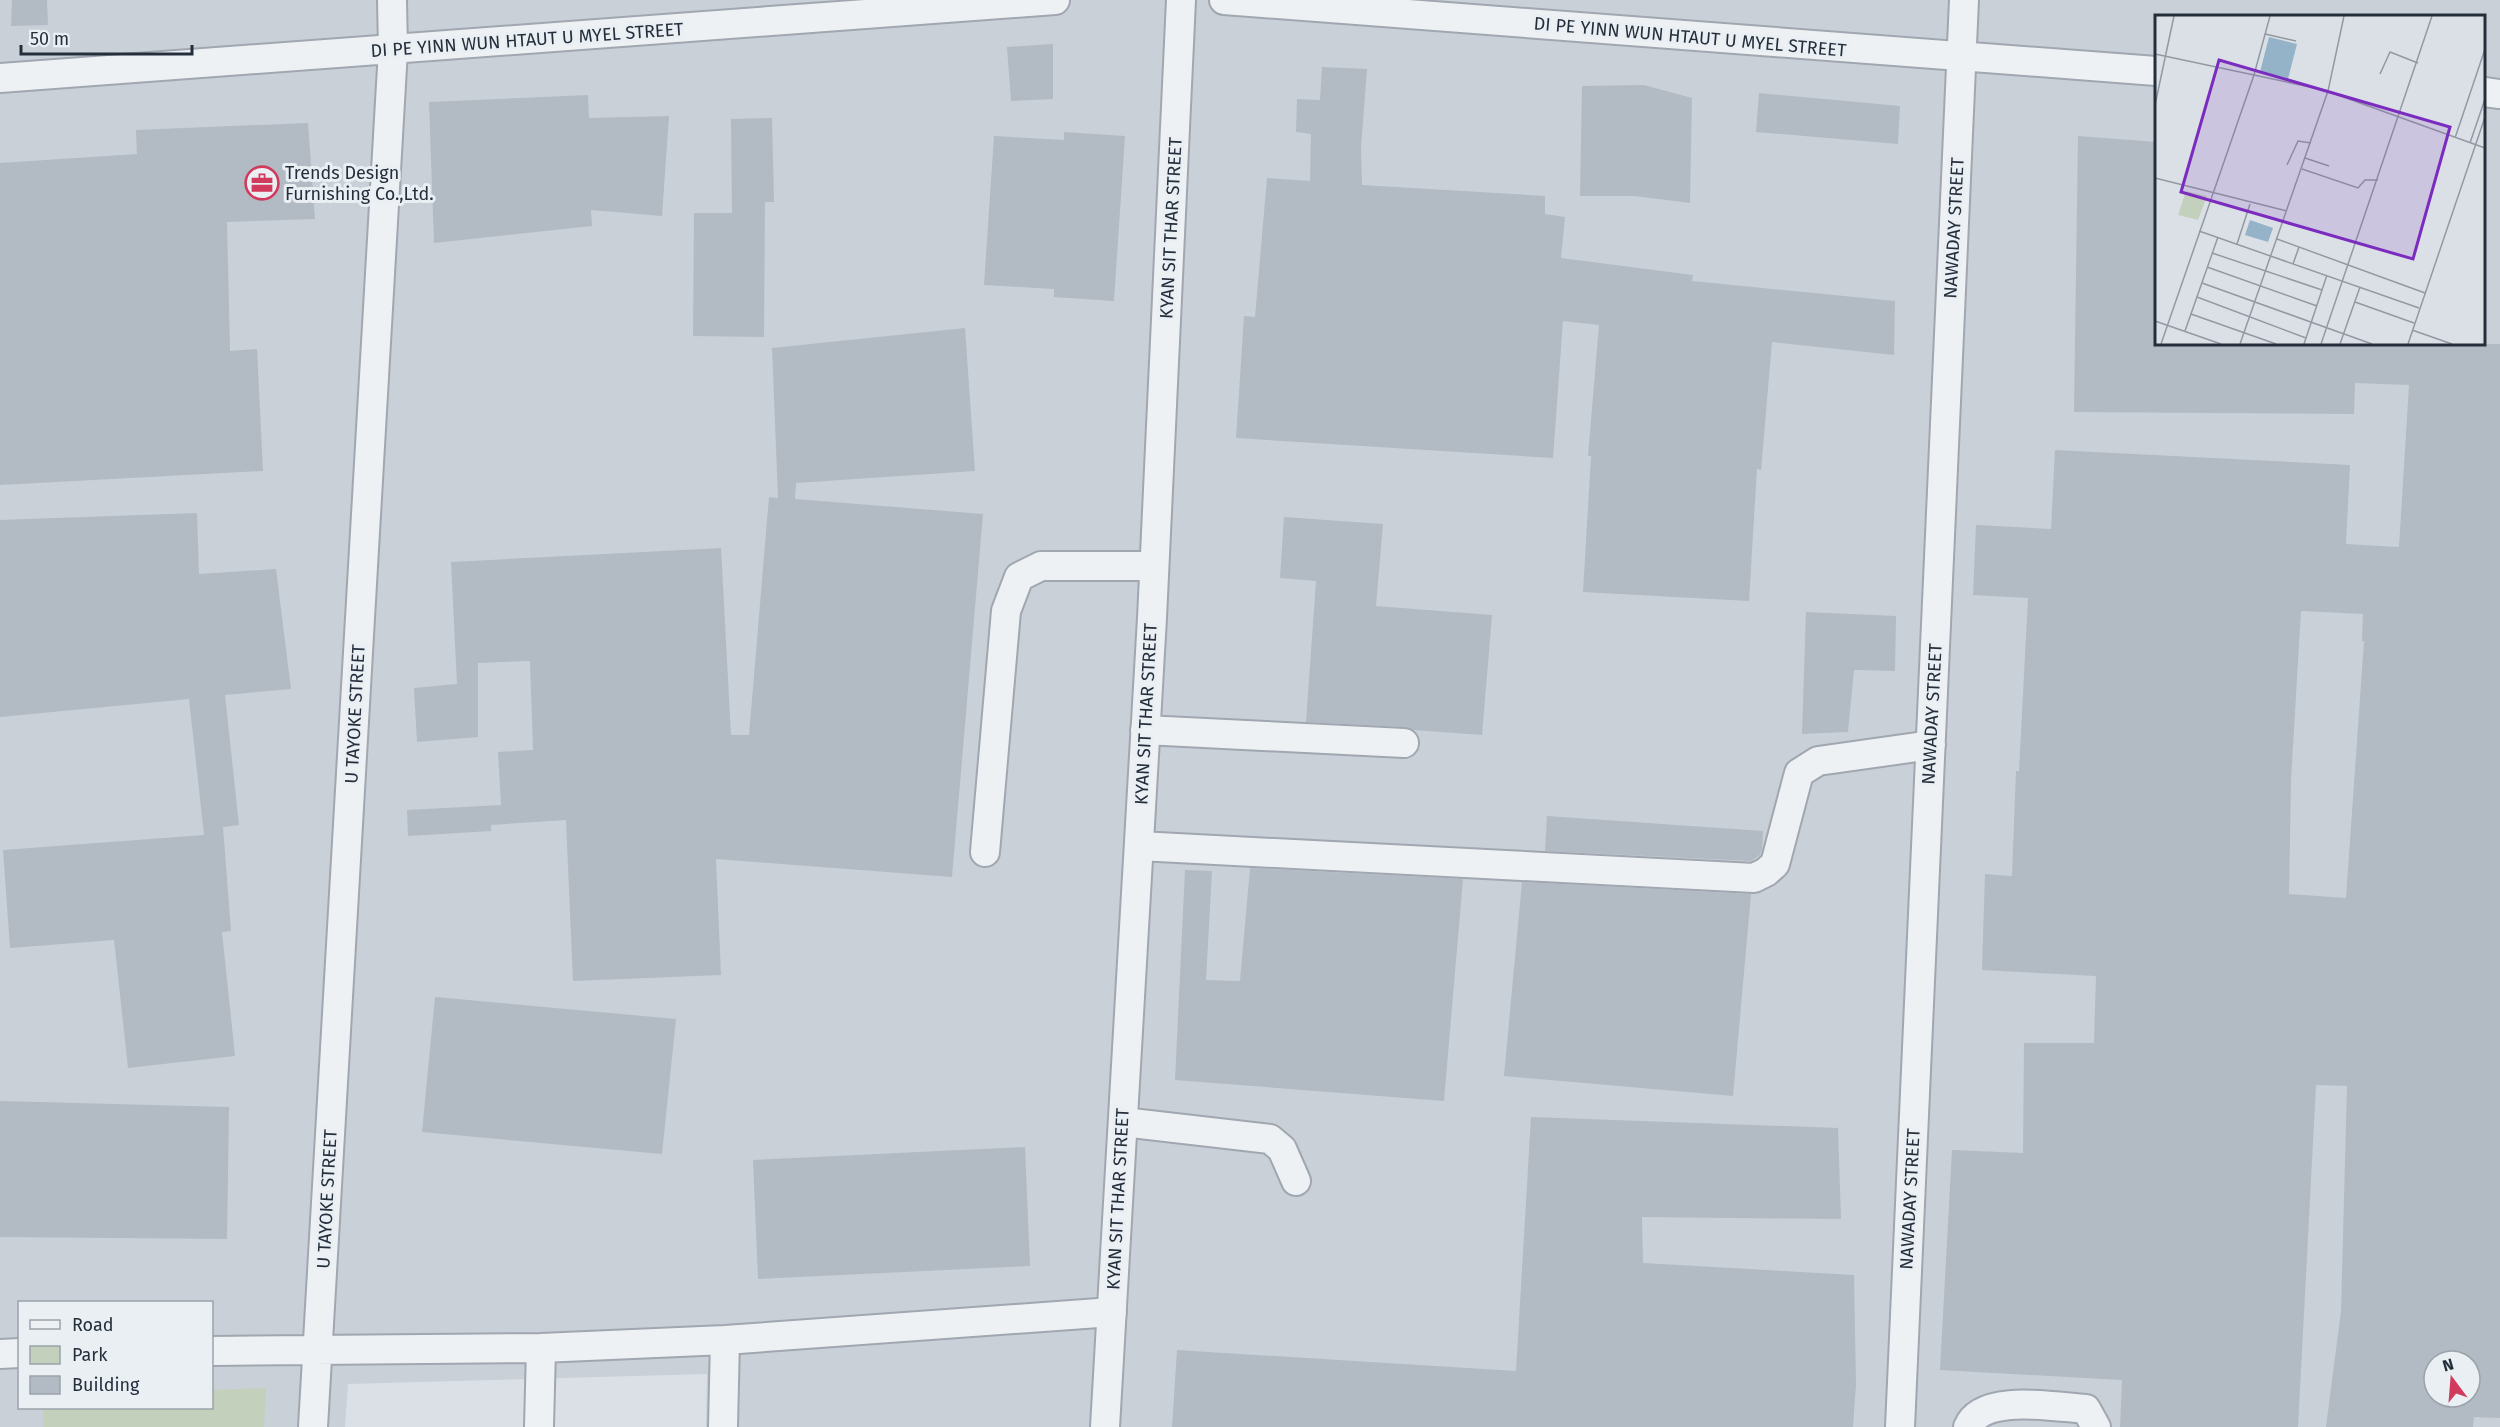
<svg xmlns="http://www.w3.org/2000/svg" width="2500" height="1427" font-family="'Fira Sans',sans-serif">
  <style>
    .built { fill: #c9d0d8; fill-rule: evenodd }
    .green { fill: #c3d0bc }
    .building { fill: #b2bac3; fill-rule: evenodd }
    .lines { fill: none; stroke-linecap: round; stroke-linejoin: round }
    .minor-casing { stroke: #a1a7b0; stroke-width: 32 }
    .minor { stroke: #eef1f4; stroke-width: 28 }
    .labels { text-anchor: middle; stroke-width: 6; stroke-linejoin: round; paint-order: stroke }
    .street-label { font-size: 18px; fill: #252f3c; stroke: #eaeff4 }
    .poi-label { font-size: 18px; fill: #252f3c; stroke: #eaeff4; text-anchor: start }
    .inset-road { fill: none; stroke: #9299a2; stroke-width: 1.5 }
    .view { fill: #7b2cbf; fill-opacity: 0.15; stroke: #7b2cbf; stroke-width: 3 }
    .inset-edge { fill: none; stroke: #252f3c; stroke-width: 3 }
  </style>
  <rect width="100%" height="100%" fill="#dbe0e6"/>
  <path class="built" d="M0,0h2500v1427h-1794l1,-53 -359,10 -3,43h-345zM2156,16h328v328h-328zM20,1302h192v106h-192zM2434,1361h36v36h-36z"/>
  <path class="green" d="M266,1388l-2,39h-221v-19h169v-18z"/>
  <path class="building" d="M12,0h35l1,25 -37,1z
    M1053,44v55l-42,2 -4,-54z
    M1322,67l45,2 -6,79 1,37 183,11v18l20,3 -4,41 132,17 -1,6 203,20 -1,54 -122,-13 -11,128 -4,-1 -8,132 -166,-9 8,-136h-3l11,-131 -36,-4 -10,137 -317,-20 8,-122 11,1 12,-139 43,3 1,-47 -15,-2 1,-33 23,1z
    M1644,85l48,13 -2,105 -56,-7h-54l2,-110z
    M1759,93l141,13 -2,38 -142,-12z
    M588,95l1,23 80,-2 -7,100 -71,-6 1,16 -158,17 -5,-141z
    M772,118l2,84h-9l-1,135 -71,-1 1,-123h38l-1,-94z
    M308,123l7,96 -88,3 3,129 27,-2 6,122 -263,14v-322l137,-9 -1,-24z
    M1064,132l61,4 -11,165 -60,-4v-8l-70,-4 10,-149 70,4z
    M2078,136l79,6v202h343v1074l-26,-1 -1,10h-147l15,-116 6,-225 -31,-1 -18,342h-178l2,-47 -182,-10 12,-220 71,3 1,-110h70l2,-67 -114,-6 3,-96 27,2 4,-105h3l9,-173 -55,-3 3,-70 75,4 4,-79 295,15 -4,79 53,3 10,-162 -54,-2 -1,31 -280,-2zM2301,611l62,3 -1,27h2l-18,257 -57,-4 2,-114zM2434,1361h36v36h-36z
    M965,328l10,143 -179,12 -1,16 188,15 -31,363 -236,-18 5,116 -148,6 -7,-161 -75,5v6l-83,5 -1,-26 94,-5 -3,-53 35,-2 -3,-89 -52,2v74l-61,5 -3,-54 43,-4 -6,-122 270,-14 10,187h18l20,-238 9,1 -6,-150z
    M197,513l2,61 77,-5 15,120 -66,6 14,130 -16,2 8,104 -9,1 13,124 -107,12 -14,-128 -104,8 -7,-98 201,-15 -15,-136 -189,18v-197z
    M1284,517l99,7 -7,82 116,9 -10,120 -68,-5 -9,-3 -99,-5 10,-141 -36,-3z
    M1806,612l90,4 -1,55 -41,-1 -6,62 -46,2z
    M1547,816l216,15 -1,18 -2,6 -9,6 -206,-10z
    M1250,868l213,11 -19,222 -269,-21 10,-210 27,1 -6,109 34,1z
    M1522,882l229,12 -18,202 -229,-20z
    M435,997l241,22 -14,135 -240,-22z
    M0,1101l229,6 -2,132 -227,-2z
    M1531,1117l307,11 3,91 -199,-2 1,46 211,12 2,110 -3,42h-681l5,-77 339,21z
    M1025,1147l5,119 -272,13 -5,-119z"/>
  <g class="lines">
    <defs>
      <path id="minor" d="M1224,0l932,71
        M0,78l1055,-78
        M2484,92l16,2
        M1145,730l259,13
        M1139,846l615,32 12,-6 9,-8 24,-91 19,-12 113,-16
        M985,852l21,-241 13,-34 22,-11h113
        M1123,1122l147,17 12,10 14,32
        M212,1351l329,-3 184,-8 387,-28
        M0,1354l20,-1
        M313,1427l80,-1377 -1,-50
        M539,1427l2,-79
        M723,1427l2,-87
        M1105,1427l47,-809 29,-618
        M1900,1427l64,-1427
        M1968,1427c14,-34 87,-20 118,-18l10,18"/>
    </defs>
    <use href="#minor" class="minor-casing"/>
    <use href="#minor" class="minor"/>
  </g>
  <defs>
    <symbol id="office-ring" viewBox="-11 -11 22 22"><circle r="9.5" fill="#eaeff4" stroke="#d13a5d" stroke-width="1.5"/><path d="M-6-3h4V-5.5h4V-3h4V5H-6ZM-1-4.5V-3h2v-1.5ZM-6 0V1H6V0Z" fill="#d13a5d"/></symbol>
  </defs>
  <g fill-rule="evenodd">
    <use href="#office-ring" x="243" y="164" width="38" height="38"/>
  </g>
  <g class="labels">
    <g class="street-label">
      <text transform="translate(1690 37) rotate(5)" y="6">DI PE YINN WUN HTAUT U MYEL STREET</text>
      <text transform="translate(527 40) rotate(-4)" y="6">DI PE YINN WUN HTAUT U MYEL STREET</text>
      <text transform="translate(1171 228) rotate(-87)" y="6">KYAN SIT THAR STREET</text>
      <text transform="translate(1954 228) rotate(-87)" y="6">NAWADAY STREET</text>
      <text transform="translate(355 714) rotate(-87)" y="6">U TAYOKE STREET</text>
      <text transform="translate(1146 714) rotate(-87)" y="6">KYAN SIT THAR STREET</text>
      <text transform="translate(1932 714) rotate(-87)" y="6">NAWADAY STREET</text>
      <text transform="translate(327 1199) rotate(-87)" y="6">U TAYOKE STREET</text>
      <text transform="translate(1118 1199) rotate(-87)" y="6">KYAN SIT THAR STREET</text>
      <text transform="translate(1910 1199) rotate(-87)" y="6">NAWADAY STREET</text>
    </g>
    <g class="poi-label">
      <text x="285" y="179">Trends Design<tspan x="285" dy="21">Furnishing Co.,Ltd.</tspan></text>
    </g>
  </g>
  <g transform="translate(2155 15)">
    <rect width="330" height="330" fill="#dbe0e6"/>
    <path d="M31,176l21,5 -9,24 -20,-5z" fill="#c3d0bc"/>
    <path d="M114,22l28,7 -9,35 -28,-7zM95,205l23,8 -5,14 -23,-7z" fill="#94b2c8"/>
    <path class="inset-road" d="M110,19l31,7M0,39l169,36 161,58M225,59l10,-22 28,11M0,90l19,-89M300,123l30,-89M315,128l15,-44M150,143l24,8M132,150l11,-24 13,2M147,154l56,19 7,-8h13M0,163l132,33M44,216l220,77M122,224l148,54M82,229l13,-40M57,238l110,37M138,249l6,-17M52,252l110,39M47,268l170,61M42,282l109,41M200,287l59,21M36,299l85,30M0,306l66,23M257,315l40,14M30,316l33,-94M6,329l93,-269 16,-59M85,329l88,-253 16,-75M149,329l23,-69M166,329l111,-328M185,329l20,-57M253,329l77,-227"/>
    <path class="view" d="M64,45l231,67 -37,132 -232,-67z"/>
    <rect width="330" height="330" class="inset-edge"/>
  </g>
  <rect x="18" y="1301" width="195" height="108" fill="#eaeff4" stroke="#9ba2aa" stroke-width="1.5"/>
  <rect x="30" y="1320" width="30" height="9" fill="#eef1f4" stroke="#9ba2aa" stroke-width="1.5"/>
  <text x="72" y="1331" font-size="18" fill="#252f3c">Road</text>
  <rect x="30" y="1346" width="30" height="18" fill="#c3d0bc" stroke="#9ba2aa" stroke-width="1.5"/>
  <text x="72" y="1361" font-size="18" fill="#252f3c">Park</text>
  <rect x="30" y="1376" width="30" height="18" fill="#b2bac3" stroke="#9ba2aa" stroke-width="1.5"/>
  <text x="72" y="1391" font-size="18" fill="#252f3c">Building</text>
  <g transform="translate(2452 1379) rotate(344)"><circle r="28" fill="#eaeff4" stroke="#9ba2aa" stroke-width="1.5"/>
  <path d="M0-4.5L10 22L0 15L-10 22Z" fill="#d13a5d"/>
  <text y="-9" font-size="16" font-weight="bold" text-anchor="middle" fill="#252f3c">N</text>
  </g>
  <path d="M21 45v9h171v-9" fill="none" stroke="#252f3c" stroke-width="3"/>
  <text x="30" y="45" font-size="18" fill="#252f3c" stroke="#eaeff4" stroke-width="4.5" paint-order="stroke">50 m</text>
</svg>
